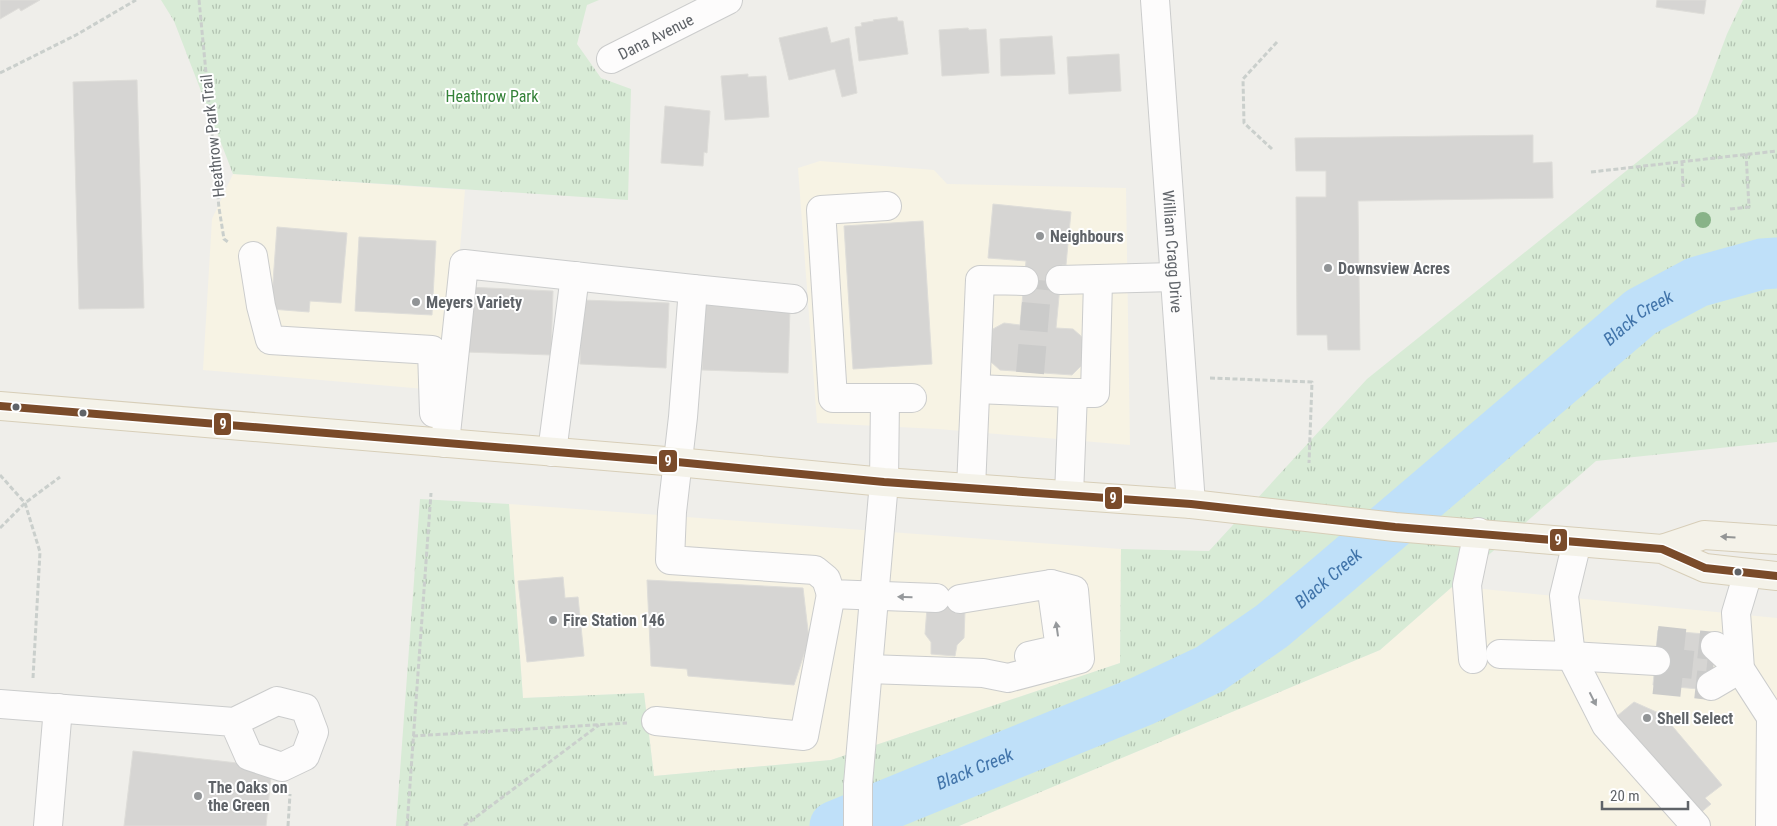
<svg xmlns="http://www.w3.org/2000/svg" width="1777" height="826" font-family="'Roboto Condensed',sans-serif">
  <style>
    .commercial { fill: #f7f3e4 }
    .grass { fill: url(#grass-tufts) }
    .lines { fill: none; stroke-linecap: round; stroke-linejoin: round }
    .river { stroke: #bfe0f9; stroke-width: 51 }
    .building { fill: #d6d5d3; stroke: #deddd9 }
    .minor-tunnel { stroke: #cbcbca; stroke-width: 28; stroke-dasharray: 28 14; stroke-linecap: butt }
    .minor-casing { stroke: #cbcccc; stroke-width: 30 }
    .major-casing { stroke: #d7ceb8; stroke-width: 30 }
    .path { stroke: #cacfcc; stroke-width: 3; stroke-dasharray: 5 2.5; stroke-linecap: butt }
    .minor { stroke: #fdfcfc; stroke-width: 28 }
    .major { stroke: #f4f2e9; stroke-width: 28 }
    .bus-1-casing { stroke: #fff; stroke-width: 11 }
    .bus-1 { stroke: #7a4b2a; stroke-width: 8 }
    .tree { fill: #88b388 }
    .oneway { fill: #939595 }
    .oneway2 { fill: #96999c }
    .poi-dot { fill: #919496; stroke: #fff; stroke-width: 2 }
    .bus-dot { fill: #5f6368; stroke: #fff; stroke-width: 2 }
    .labels { text-anchor: middle; stroke-width: 4; stroke-linejoin: round; paint-order: stroke }
    .street-label { font-size: 16px; fill: #5f6368; stroke: #fff }
    .park-label { font-size: 16px; fill: #348238; stroke: #fff }
    .poi-label { font-size: 16px; font-weight: bold; fill: #5f6368; stroke: #fff; text-anchor: start }
    .water-label { font-size: 18px; font-style: italic; fill: #4174aa; stroke: #fff }
    .line-badge { stroke: #fff; stroke-width: 2 }
    .badge-label { font-size: 14px; text-anchor: middle; font-weight: bold; fill: #fff }
  </style>
  <defs>
    <pattern id="grass-tufts" width="24" height="20" patternUnits="userSpaceOnUse" patternTransform="scale(1.25)"><rect width="24" height="20" fill="#d8ebd6"/><path d="M3 7l-1-3M5 7V3M7 7l1-3M15 17l-1-3M17 17v-4M19 17l1-3" fill="none" stroke="#b2c2b1"/></pattern>
  </defs>
  <rect width="100%" height="100%" fill="#efeeea"/>
  <path class="commercial" d="M820,161l114,9 13,14 179,4 4,257 -192,-16 -121,-6 -19,-255z
    M233,174l232,16 -17,201 -245,-21 9,-151z
    M509,504l612,45 -1,114 -289,97 -177,16 -10,-83 -121,5z
    M1453,586l324,32v208h-818l421,-176z"/>
  <path class="grass" d="M161,0h438l-12,5 -10,39 24,34 30,11 -3,111 -395,-26 -59,-153z
    M1743,0h34v442l-181,19 -216,189 -421,176h-563l24,-327 89,5 14,194 121,-5 10,83 177,-16 289,-97 1,-114 88,2 158,-172 330,-265 30,-80z"/>
  <g class="lines">
    <path class="river" id="s1" d="M835,826l307,-125 68,-32 62,-43 57,-48 312,-266 56,-30 65,-18 15,-1"/>
  </g>
  <path class="building" d="M0,0h40l-19,11 -2,-3 -19,11z
    M1657,0h49l-2,14 -48,-7z
    M897,17l1,4h5l5,33 -49,7 -4,-34 7,-1 -1,-3 13,-2 -1,-1z
    M827,27l4,16 18,-5 8,55 -15,4 -7,-28 -46,11 -10,-42z
    M968,28l1,2 17,-1 3,44 -47,3 -3,-46z
    M1052,36l3,38 -54,2 -1,-37z
    M1119,54l2,37 -52,3 -2,-37z
    M748,74v3l18,-1 3,41 -44,3 -4,-44z
    M137,80l7,228 -65,1 -6,-227z
    M665,106l45,5 -3,42 -3,-1 -1,14 -42,-3z
    M1533,135v28l19,-1 1,36 -195,3 2,149h-32l-1,-15h-30l-1,-138h30v-26h-30l-1,-33z
    M993,204l78,8 -5,53h-4l-6,63 17,1 8,7 2,7 -2,23 -9,9 -72,-5 -9,-8 -2,-5 4,-28 11,-6 16,2 6,-64 -38,-3z
    M923,221l9,143 -79,5 -9,-143z
    M277,227l70,6 -6,70 -31,-2 -1,11 -38,-3z
    M359,237l77,4 -4,74 -77,-4z
    M467,287l86,4 -2,64 -86,-3z
    M582,300l87,3 -3,65 -86,-4z
    M704,305l86,3 -2,65 -86,-3z
    M563,577l2,21 13,-1 6,59 -57,6 -9,-81z
    M647,580l156,8 6,51 -15,46 -106,-9 -1,-7 -36,-3z
    M936,591h24l5,20 -1,27 -7,7 -2,11 -24,-2v-12l-6,-8 2,-26z
    M1658,630l58,5 -5,55 -58,-5z
    M1634,702l29,13 59,70 -17,13 6,6 -18,15 -82,-98z
    M133,751l139,16 -6,59h-142z"/>
  <g class="lines">
    <path class="minor-tunnel" d="M1030,373l8,-93
      M1657,640l58,6
      M1665,662l48,5
      M1654,680l57,6"/>
    <defs>
      <g id="minor">
        <path id="s2" d="M1155,0l36,504"/>
        <path id="s3" d="M611,59l117,-59"/>
        <path d="M253,256l8,50 9,34 162,10 2,63"/>
        <path d="M1060,280l114,-3"/>
        <path d="M793,299l-100,-10 -10,128 -11,95 -2,48 145,10 11,9 5,15 105,4"/>
        <path d="M976,389l97,4 -4,102"/>
        <path d="M1073,393h22l3,-112"/>
        <path d="M885,398h27"/>
        <path d="M445,443l19,-179 229,25"/>
        <path d="M552,452l23,-176"/>
        <path d="M971,488l9,-208 44,1"/>
        <path d="M1748,573l-12,40 4,56 31,48 -1,109"/>
        <path d="M960,599l91,-15 9,65 -31,7"/>
        <path d="M1715,646l25,23"/>
        <path d="M1500,654l71,2 -7,-60 13,-54"/>
        <path d="M1571,656l35,69 90,101"/>
        <path d="M1571,656l85,5"/>
        <path d="M1473,659l-6,-74 11,-53"/>
        <path d="M868,669l115,4 25,5 72,-19 -6,-69 -23,-6"/>
        <path d="M1711,686l29,-17"/>
        <path d="M0,704l234,18 43,-21 28,7 9,24 -9,24 -23,11 -33,-11 -15,-34"/>
        <path d="M656,721l148,15 27,-142"/>
        <path d="M48,826l10,-118"/>
        <path d="M858,826v-42l26,-302 1,-84h-52l-12,-188 66,-4"/>
      </g>
      <path id="major" d="M0,406l677,56 207,20 307,22 204,23 267,22 43,19 72,8
        M1662,549l42,-14 73,5"/>
    </defs>
    <use href="#minor" class="minor-casing"/>
    <use href="#major" class="major-casing"/>
    <path class="path" d="M199,0l20,208 5,31 4,3
      M0,73l76,-38 60,-35
      M1272,149l-28,-26 -1,-44 34,-37
      M1682,161l1,26
      M1591,172l186,-21
      M1730,209l19,-2 -3,-54
      M1210,378l102,4 -3,81
      M0,475l25,28 15,49 -7,126
      M0,528l25,-25 35,-26
      M413,736l214,-13
      M288,826l2,-32
      M407,826l24,-333
      M464,826l135,-101"/>
    <use href="#minor" class="minor"/>
    <use href="#major" class="major"/>
    <defs>
      <path id="bus-1" d="M0,406l677,56 207,20 307,22 204,23 267,22 43,19 72,8"/>
    </defs>
    <use href="#bus-1" class="bus-1-casing"/>
    <use href="#bus-1" class="bus-1"/>
  </g>
  <circle class="tree" cx="1703" cy="220" r="8"/>
  <defs><path id="oneway-solid" d="M-6-.8H1V-3.2L6.5 0L1 3.2V.8H-6Z" transform="scale(1.25)"/></defs>
  <use class="oneway" href="#oneway-solid" transform="translate(1728 537) rotate(-177)"/>
  <g class="oneway2">
    <use href="#oneway-solid" transform="translate(905 597) rotate(-179)"/>
    <use href="#oneway-solid" transform="translate(1057 629) rotate(-98)"/>
    <use href="#oneway-solid" transform="translate(1593 699) rotate(63)"/>
  </g>
  <g class="poi-dot">
    <circle cx="1040" cy="236" r="5"/>
    <circle cx="1328" cy="268" r="5"/>
    <circle cx="416" cy="302" r="5"/>
    <circle cx="553" cy="620" r="5"/>
    <circle cx="1647" cy="718" r="5"/>
    <circle cx="198" cy="796" r="5"/>
  </g>
  <g class="bus-dot">
    <circle cx="16" cy="407" r="4.5"/>
    <circle cx="83" cy="413" r="4.5"/>
    <circle cx="1738" cy="572" r="4.5"/>
  </g>
  <g class="labels">
    <g class="street-label">
      <text dy="6" stroke="none"><textPath href="#s3" startOffset="50">Dana Avenue</textPath></text>
      <text transform="translate(212 136) rotate(-96)" y="6">Heathrow Park Trail</text>
      <text dy="6" stroke="none"><textPath href="#s2" startOffset="252">William Cragg Drive</textPath></text>
    </g>
    <g class="park-label">
      <text x="492" y="102">Heathrow Park</text>
    </g>
    <g class="poi-label">
      <text x="1050" y="242">Neighbours</text>
      <text x="1338" y="274">Downsview Acres</text>
      <text x="426" y="308">Meyers Variety</text>
      <text x="563" y="626">Fire Station 146</text>
      <text x="1657" y="724">Shell Select</text>
      <text x="208" y="793">The Oaks on<tspan x="208" dy="18">the Green</tspan></text>
    </g>
    <g class="water-label">
      <text dy="6" stroke="none"><textPath href="#s1" startOffset="961">Black Creek</textPath></text>
      <text dy="6" stroke="none"><textPath href="#s1" startOffset="556">Black Creek</textPath></text>
      <text dy="6" stroke="none"><textPath href="#s1" startOffset="151">Black Creek</textPath></text>
    </g>
  </g>
  <g class="line-badge">
    <rect x="213" y="412" width="19" height="24" rx="5" fill="#7a4b2a"/>
    <rect x="658" y="449" width="20" height="24" rx="5" fill="#7a4b2a"/>
    <rect x="1104" y="486" width="19" height="24" rx="5" fill="#7a4b2a"/>
    <rect x="1549" y="528" width="19" height="24" rx="5" fill="#7a4b2a"/>
  </g>
  <g class="badge-label">
    <text x="223" y="429">9</text>
    <text x="668" y="466">9</text>
    <text x="1113" y="503">9</text>
    <text x="1558" y="545">9</text>
  </g>
  <path d="M1602 801v8h86v-8" fill="none" stroke="#5f6368" stroke-width="2.5"/>
  <text x="1610" y="801" font-size="15" fill="#5f6368" stroke="#ffffff" stroke-width="4" paint-order="stroke">20 m</text>
</svg>
